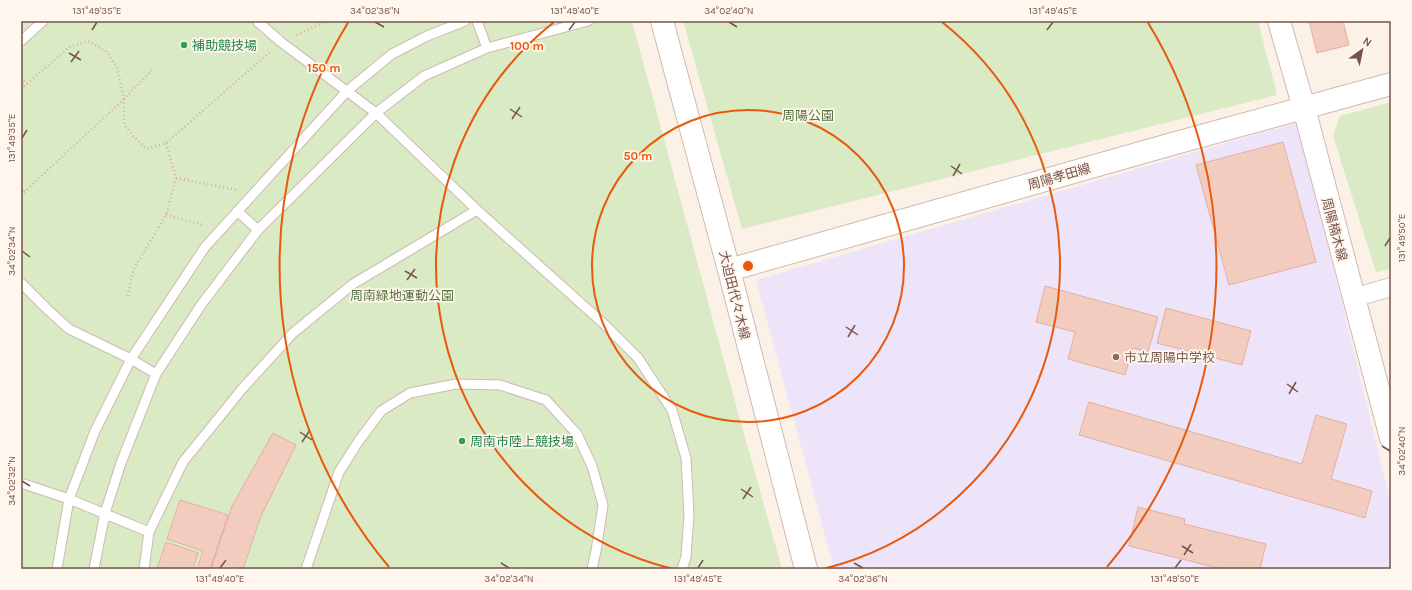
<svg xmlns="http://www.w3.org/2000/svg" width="1412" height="590" font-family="Karla,'Noto Sans JP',sans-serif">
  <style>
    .education { fill: #eee4f9 }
    .green { fill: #daeac5 }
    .building { fill: #f2ccbf; stroke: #e4afa0 }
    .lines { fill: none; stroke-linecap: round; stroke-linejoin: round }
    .service-casing { stroke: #d0b9af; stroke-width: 11 }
    .minor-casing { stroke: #d0b9af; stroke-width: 20 }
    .tertiary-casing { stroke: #d0b9af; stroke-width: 24 }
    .path { stroke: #d7aea2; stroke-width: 2.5; stroke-dasharray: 1 3; stroke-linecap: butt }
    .service { stroke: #fff; stroke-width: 9 }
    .minor { stroke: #fff; stroke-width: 18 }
    .tertiary { stroke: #fff; stroke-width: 22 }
    .ticks { fill: none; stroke: #76544b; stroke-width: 1.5 }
    .ring { fill: none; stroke: #e8590c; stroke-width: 2 }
    .leisure-dot { fill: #2e9e5b; stroke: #fff6ee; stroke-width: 1.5 }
    .education-dot { fill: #8d6e63; stroke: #fff6ee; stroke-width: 1.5 }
    .labels { text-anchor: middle; stroke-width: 3.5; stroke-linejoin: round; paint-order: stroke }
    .leisure-label { font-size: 13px; fill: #27864d; stroke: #fff6ee; text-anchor: start }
    .park-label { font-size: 13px; fill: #587641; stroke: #fff6ee }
    .street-label { font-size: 13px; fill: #76544b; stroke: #fff6ee }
    .education-label { font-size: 13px; fill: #785e54; stroke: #fff6ee; text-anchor: start }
    .centre { fill: #e8590c; stroke: #fff6ee; stroke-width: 2 }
    .ring-label { font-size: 12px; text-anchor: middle; font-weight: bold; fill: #e8590c; stroke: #fff6ee; stroke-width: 3.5; stroke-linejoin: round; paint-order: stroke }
    .neatline { fill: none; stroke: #76544b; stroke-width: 1.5 }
    .ticks-label { font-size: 10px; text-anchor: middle; fill: #76544b }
  </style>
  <rect width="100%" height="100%" fill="#fcf1e7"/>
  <path class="education" d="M1298,122l93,382v65h-557l-78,-289z"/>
  <path class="green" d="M21,21h611l104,384 46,164h-761z
    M683,21h575l19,74 -535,134z
    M1391,102v167l-15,3 -43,-136 7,-20z"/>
  <path class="building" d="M1309,21h34l6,24 -32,8z
    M1283,142l33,120 -87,23 -33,-120z
    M1045,286l113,31 -10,35 -15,-4 -8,27 -57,-16 7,-27 -39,-10z
    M1166,308l85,23 -9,34 -85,-22z
    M1089,402l213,62 14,-49 31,9 -16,55 41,12 -7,27 -286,-83z
    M273,433l23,12 -35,71 -18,53h-32l21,-63z
    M180,500l48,15 -18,54h-13l6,-18 -36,-12z
    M1138,507l47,12 -1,5 82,20 -6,25h-38l-93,-23z
    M166,542l32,11 -5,16h-36z"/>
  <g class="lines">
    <defs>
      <path id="service" d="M477,21l10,27
        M258,22l23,20 95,71 101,97 127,114 34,34 34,52 14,48 3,56 -3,43 -4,12
        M21,41l22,-20
        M237,211l21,19
        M21,283l27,27 21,19 62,30 25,15
        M21,483l48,16 80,33
        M57,569l12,-70 26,-68 36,-72 74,-112 142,-156 45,-37 35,-18 38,-15
        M94,569l11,-56 16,-50 35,-89 45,-69 57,-75 118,-117 48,-37 63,-28 101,-27
        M144,569l5,-37 34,-70 59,-73 51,-56 60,-49 124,-74
        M306,569l33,-97 19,-30 23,-31 29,-18 46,-9 44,1 46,15 31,34 15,32 11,39 -7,46 -4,18"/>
      <path id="minor" d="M1353,298l38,-11"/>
      <path id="tertiary" d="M662,21l67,249 77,299
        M1279,21l25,87 87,330
        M729,270l443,-126 219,-60"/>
    </defs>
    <use href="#service" class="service-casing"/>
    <use href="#minor" class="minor-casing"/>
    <use href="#tertiary" class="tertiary-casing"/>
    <path class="path" d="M297,35l29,-14
      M21,78l6,6
      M21,89l48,-42 19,-6 19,11 10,16 7,32v24l9,12 14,13 19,-6 104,-91
      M176,178l61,12
      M21,188l4,4
      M21,195l102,-95 30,-31
      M166,215l38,10
      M128,296l5,-26 33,-55 10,-37 -10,-35"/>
    <use href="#service" class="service"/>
    <use href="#minor" class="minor"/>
    <use href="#tertiary" class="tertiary"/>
  </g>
  <path class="ticks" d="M375,22l9,5M729,22l8,5M92,30l5,-8M569,30l6,-8M1047,30l6,-8M69,53l12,7M71,62l8,-11M510,109l12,8M512,119l8,-12M22,138l5,-8M951,166l11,8M953,176l7,-12M1385,246l5,-8M22,251l8,6M405,271l12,7M407,280l8,-11M846,327l12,8M848,337l7,-12M1287,384l11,8M1289,394l7,-12M300,432l12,8M302,442l8,-12M1382,446l8,5M22,481l8,5M741,489l12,8M743,499l8,-12M1182,546l11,7M1184,555l7,-11M501,563l8,5M854,563l9,5M220,568l6,-8M698,568l5,-8M1175,568l6,-8"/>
  <g class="ring">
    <circle cx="748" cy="266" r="156"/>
    <path d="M673 569A312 312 0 0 1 554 22M942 22A312 312 0 0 1 823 569"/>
    <path d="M389 567A468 468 0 0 1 349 21M1147 21A468 468 0 0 1 1107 567"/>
  </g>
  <g class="leisure-dot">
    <circle cx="184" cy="45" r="4"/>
    <circle cx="462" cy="441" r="4"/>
  </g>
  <circle class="education-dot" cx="1116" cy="357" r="4"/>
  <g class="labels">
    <g class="leisure-label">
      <text x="192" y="50">補助競技場</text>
      <text x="470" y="446">周南市陸上競技場</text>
    </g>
    <g class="park-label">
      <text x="808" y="120">周陽公園</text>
      <text x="402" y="300">周南緑地運動公園</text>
    </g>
    <g class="street-label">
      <text transform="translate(1059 176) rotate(-16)" y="5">周陽孝田線</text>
      <text transform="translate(1335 229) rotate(75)" y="5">周陽楠木線</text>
      <text transform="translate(735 295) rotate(76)" y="5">大迫田代々木線</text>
    </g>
    <g class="education-label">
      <text x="1124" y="362">市立周陽中学校</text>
    </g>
  </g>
  <circle cx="748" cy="266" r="6" class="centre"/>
  <g class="ring-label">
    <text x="527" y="50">100 m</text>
    <text x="324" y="72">150 m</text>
    <text x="638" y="160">50 m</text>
  </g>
  <rect width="1412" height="590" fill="none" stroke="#fff6ee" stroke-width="44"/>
  <g transform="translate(1362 50) rotate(33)" stroke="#fff6ee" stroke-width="3" paint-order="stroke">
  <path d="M0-3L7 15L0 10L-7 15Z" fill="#76544b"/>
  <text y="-6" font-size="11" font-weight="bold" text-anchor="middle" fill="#76544b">N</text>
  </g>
  <rect x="22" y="22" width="1368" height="546" class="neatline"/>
  <g class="ticks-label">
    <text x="97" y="14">131°49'35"E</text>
    <text x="375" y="14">34°02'38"N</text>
    <text x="575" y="14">131°49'40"E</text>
    <text x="729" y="14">34°02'40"N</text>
    <text x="1053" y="14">131°49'45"E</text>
    <text transform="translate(11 138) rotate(-90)" y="4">131°49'35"E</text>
    <text transform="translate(1401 238) rotate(-90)" y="4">131°49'50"E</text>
    <text transform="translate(11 251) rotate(-90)" y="4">34°02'34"N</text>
    <text transform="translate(1401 451) rotate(-90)" y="4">34°02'40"N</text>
    <text transform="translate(11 481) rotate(-90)" y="4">34°02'32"N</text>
    <text x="220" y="582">131°49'40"E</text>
    <text x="509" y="582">34°02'34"N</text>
    <text x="698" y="582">131°49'45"E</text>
    <text x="863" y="582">34°02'36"N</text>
    <text x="1175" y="582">131°49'50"E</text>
  </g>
</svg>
